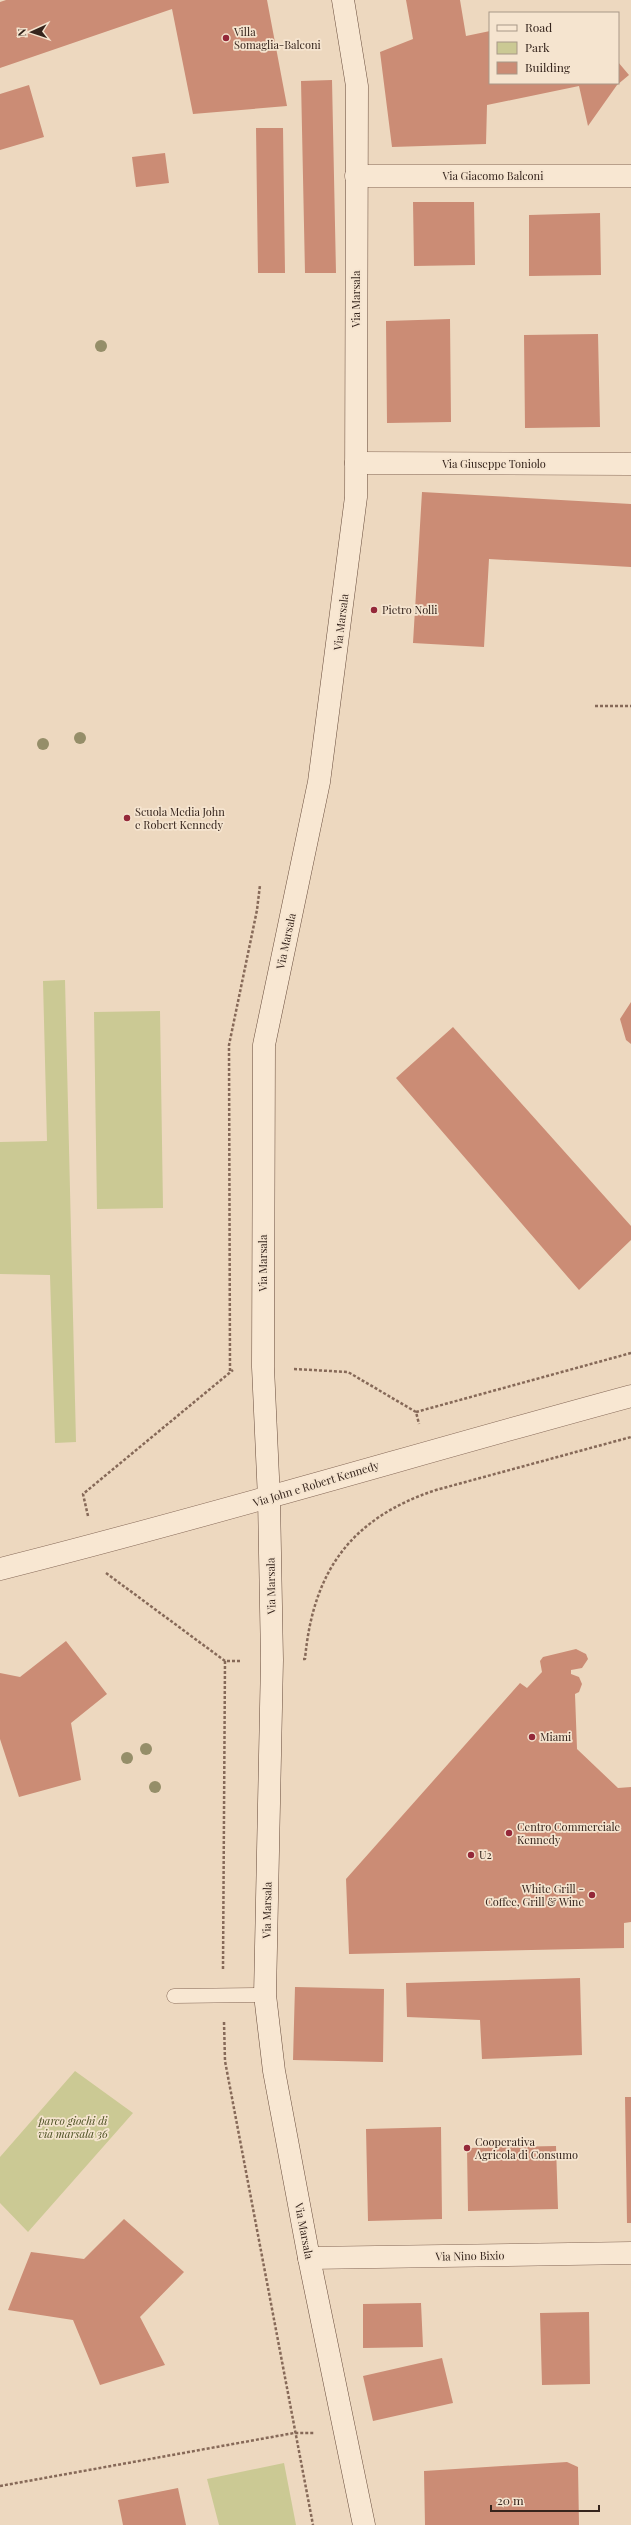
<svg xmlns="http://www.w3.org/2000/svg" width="631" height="2525" font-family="'Playfair Display',serif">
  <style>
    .green { fill: #cbc994 }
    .building { fill: #cb8c75 }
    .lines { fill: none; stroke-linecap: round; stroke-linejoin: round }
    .service-casing { stroke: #866958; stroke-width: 15 }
    .minor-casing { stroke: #866958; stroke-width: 23 }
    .secondary-casing { stroke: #674b3b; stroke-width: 23 }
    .path { stroke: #866958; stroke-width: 2.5; stroke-dasharray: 3 2; stroke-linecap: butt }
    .service { stroke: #f8e7d2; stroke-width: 14 }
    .minor { stroke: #f8e7d2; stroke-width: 22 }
    .secondary { stroke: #f8e7d2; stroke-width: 22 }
    .tree { fill: #958e69 }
    .poi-dot { fill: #942839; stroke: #f5e4cf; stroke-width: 1.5 }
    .labels { text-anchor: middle; stroke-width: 3.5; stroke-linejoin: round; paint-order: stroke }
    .poi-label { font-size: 11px; fill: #35241c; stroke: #f5e4cf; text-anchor: start }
    .street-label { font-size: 11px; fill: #35241c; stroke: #f5e4cf }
    .park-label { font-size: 11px; font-style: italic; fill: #4d5123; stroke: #f5e4cf }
  </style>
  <rect width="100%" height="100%" fill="#edd8bf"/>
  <path class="green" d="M65,980l11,462 -21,1 -5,-168 -50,-1v-132l47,-1 -4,-160z
    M160,1011l3,197 -66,1 -3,-197z
    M75,2071l58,42 -105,119 -28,-29v-46z
    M284,2463l12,62h-77l-12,-46z"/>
  <path class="building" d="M6,0h261l20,106 -94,8 -21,-105 -172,59v-66z
    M406,0h54l6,36 24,-5v52h128v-21l11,13 -12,10 -29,41 -9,-40 -92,19 -1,39 -94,3 -12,-95 33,-13z
    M332,80l4,193h-31l-4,-192z
    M29,85l15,52 -44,13v-56z
    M256,128h27l2,145h-27z
    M165,153l4,30 -33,4 -4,-30z
    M413,202h61l1,63 -61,1z
    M600,213l1,62 -72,1v-61z
    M450,319l1,103 -64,1 -1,-102z
    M598,334l2,93 -75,1 -1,-93z
    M422,492l209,12v63l-142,-8 -5,88 -71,-4z
    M631,1002v42l-5,-4 -6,-21z
    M453,1027l178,199v14l-52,50 -183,-212z
    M66,1641l41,53 -36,29 10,57 -62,17 -19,-58v-66l20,4z
    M576,1649l10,5 2,5 -6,9 -11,2v4l8,3 3,7 -3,8 -4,2 2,55 41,39 13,-1v135l-7,1v25l-275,6 -3,-75 174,-196 7,5 15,-16 -2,-11 3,-4z
    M580,1978l2,77 -100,4 -2,-39 -73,-3 -1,-34z
    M295,1987l89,2 -1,73 -90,-2z
    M625,2097h6v126h-4z
    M441,2127l1,92 -74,2 -2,-92z
    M556,2146l2,63 -90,2 -1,-63z
    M124,2219l60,53 -44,45 25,48 -65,20 -27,-65 -65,-10 23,-58 53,7z
    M421,2303l2,44 -60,1v-44z
    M589,2312l1,72 -48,1 -2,-72z
    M442,2358l11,45 -80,18 -10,-45z
    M567,2462l11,5 1,58h-154l-1,-54z
    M178,2488l8,37h-63l-5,-25z"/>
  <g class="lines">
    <defs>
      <path id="service" d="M174,1996l91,-1"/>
      <path id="minor" d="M356,176h275
        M356,463l275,1
        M0,1569c212,-53 420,-116 631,-173
        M309,2258l322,-5"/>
      <path id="secondary" d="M343,0l14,86 -1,411 -37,285 -55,263 -1,322 6,132 3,161 -7,335 9,76 35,187 55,267"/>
    </defs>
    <use href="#service" class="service-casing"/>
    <use href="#minor" class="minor-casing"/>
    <use href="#secondary" class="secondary-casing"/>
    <path class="path" d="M595,706h36
      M294,1369l54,3 68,40 3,12
      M230,1371l-1,-326 28,-135 3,-25
      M416,1412l215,-59
      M88,1516l-5,-22 150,-124
      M106,1573l119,88h17
      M303,1659h2c8,-88 46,-141 131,-169l195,-53
      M223,1969l2,-308
      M224,2022l1,39 88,464
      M0,2486l294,-53h21"/>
    <use href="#service" class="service"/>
    <use href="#minor" class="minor"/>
    <use href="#secondary" class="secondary"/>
  </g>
  <g class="tree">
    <circle cx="101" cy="346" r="6"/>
    <circle cx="80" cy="738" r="6"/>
    <circle cx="43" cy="744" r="6"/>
    <circle cx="146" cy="1749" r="6"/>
    <circle cx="127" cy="1758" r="6"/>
    <circle cx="155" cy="1787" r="6"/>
  </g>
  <g class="poi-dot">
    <circle cx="226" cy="38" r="4"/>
    <circle cx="374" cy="610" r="4"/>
    <circle cx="127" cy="818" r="4"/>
    <circle cx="532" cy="1737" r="4"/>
    <circle cx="509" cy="1833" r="4"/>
    <circle cx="471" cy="1855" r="4"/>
    <circle cx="592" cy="1895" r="4"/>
    <circle cx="467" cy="2148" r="4"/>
  </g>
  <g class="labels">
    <g class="poi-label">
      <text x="234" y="36">Villa<tspan x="234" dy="13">Somaglia-Balconi</tspan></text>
      <text x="382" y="614">Pietro Nolli</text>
      <text x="135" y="816">Scuola Media John<tspan x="135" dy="13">e Robert Kennedy</tspan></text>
      <text x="540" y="1741">Miami</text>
      <text x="517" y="1831">Centro Commerciale<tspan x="517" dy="13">Kennedy</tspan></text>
      <text x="479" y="1859">U2</text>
      <text x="584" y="1893" text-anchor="end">White Grill -<tspan x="584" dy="13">Coffee, Grill &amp; Wine</tspan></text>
      <text x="475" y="2146">Cooperativa<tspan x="475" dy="13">Agricola di Consumo</tspan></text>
    </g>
    <g class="street-label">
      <text x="493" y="180">Via Giacomo Balconi</text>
      <text transform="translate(356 299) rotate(-90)" y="4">Via Marsala</text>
      <text x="494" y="468">Via Giuseppe Toniolo</text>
      <text transform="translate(341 622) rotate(-83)" y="4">Via Marsala</text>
      <text transform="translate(286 941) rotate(-78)" y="4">Via Marsala</text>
      <text transform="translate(263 1263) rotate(-90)" y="4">Via Marsala</text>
      <text transform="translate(316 1484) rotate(-17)" y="4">Via John e Robert Kennedy</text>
      <text transform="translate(271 1586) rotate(-91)" y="4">Via Marsala</text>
      <text transform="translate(267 1910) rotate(-89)" y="4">Via Marsala</text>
      <text transform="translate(304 2231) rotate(79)" y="4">Via Marsala</text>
      <text transform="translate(470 2256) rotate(-1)" y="4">Via Nino Bixio</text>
    </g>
    <g class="park-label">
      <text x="73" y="2125">parco giochi di<tspan x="73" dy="13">via marsala 36</tspan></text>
    </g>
  </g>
  <rect x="489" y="12" width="130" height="72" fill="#f5e4cf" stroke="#a89787"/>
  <rect x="497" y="25" width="20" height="6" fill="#f8e7d2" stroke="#a89787"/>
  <text x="525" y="32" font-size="12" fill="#35241c">Road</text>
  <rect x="497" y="42" width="20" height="12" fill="#cbc994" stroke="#a89787"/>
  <text x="525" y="52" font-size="12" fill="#35241c">Park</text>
  <rect x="497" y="62" width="20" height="12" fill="#cb8c75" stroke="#a89787"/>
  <text x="525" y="72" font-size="12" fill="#35241c">Building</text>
  <g transform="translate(32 32) rotate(267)" stroke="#f5e4cf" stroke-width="3" paint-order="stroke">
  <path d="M0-3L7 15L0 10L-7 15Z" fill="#35241c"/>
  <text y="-6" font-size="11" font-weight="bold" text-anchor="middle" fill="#35241c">N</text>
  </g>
  <path d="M491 2505v6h108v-6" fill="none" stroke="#35241c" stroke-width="2"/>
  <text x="497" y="2505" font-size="12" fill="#35241c" stroke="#f5e4cf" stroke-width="3" paint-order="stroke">20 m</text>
</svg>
